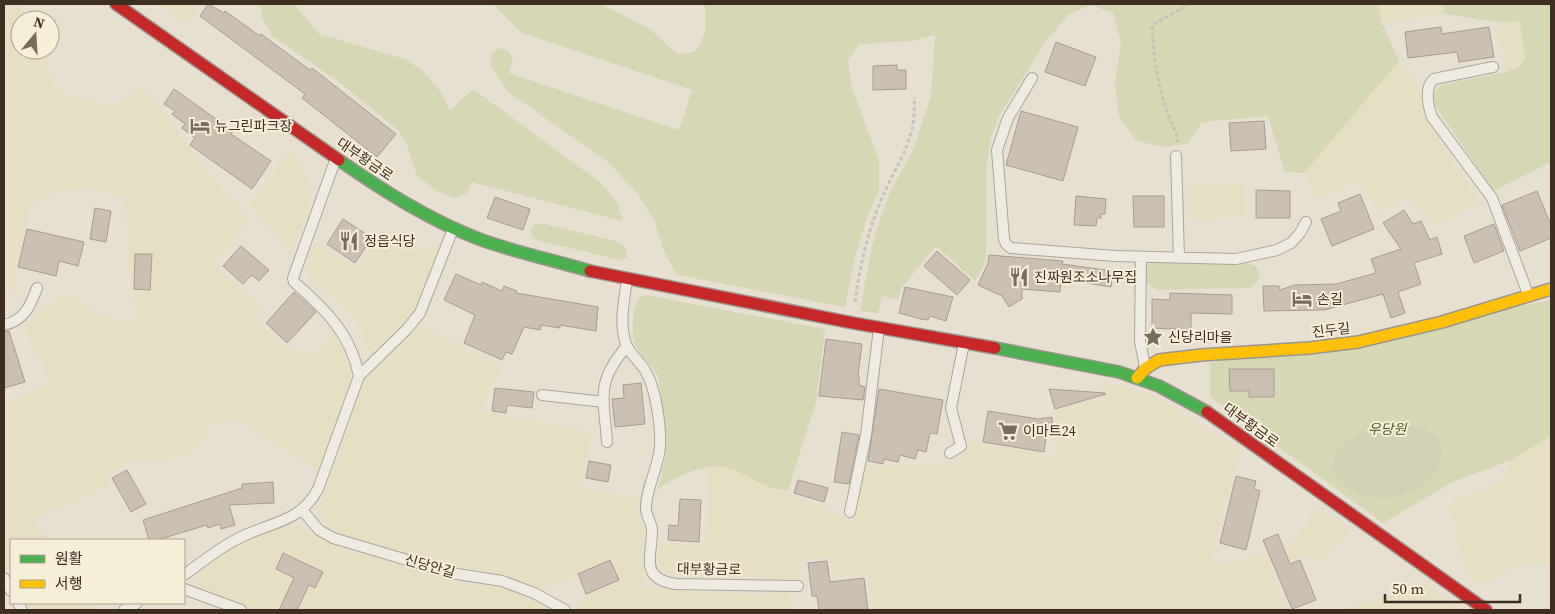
<svg xmlns="http://www.w3.org/2000/svg" width="1555" height="614" font-family="'Source Serif 4','Noto Sans KR',serif">
  <style>
    .farmland { fill: #e6dfc2 }
    .green { fill: #d6d7b3 }
    .cemetery { fill: #d1d1b3 }
    .building { fill: #cbbfb2; stroke: #a89c90 }
    .lines { fill: none; stroke-linecap: round; stroke-linejoin: round }
    .lane-casing { stroke: #ada599; stroke-width: 12 }
    .fast-casing { stroke: #9c958a; stroke-width: 14 }
    .slow-casing { stroke: #9c958a; stroke-width: 14 }
    .jam-casing { stroke: #9c958a; stroke-width: 14 }
    .path { stroke: #c8c2b9; stroke-width: 3; stroke-dasharray: 4 2.5; stroke-linecap: butt }
    .lane { stroke: #efebe3; stroke-width: 10 }
    .fast { stroke: #4caf50; stroke-width: 11 }
    .slow { stroke: #ffc107; stroke-width: 11 }
    .jam { stroke: #c62828; stroke-width: 11 }
    .labels { text-anchor: middle; stroke-width: 4; stroke-linejoin: round; paint-order: stroke }
    .poi-label { font-size: 14px; fill: #3d2e20; stroke: #f7eed8; text-anchor: start }
    .street-label { font-size: 14px; fill: #3d2e20; stroke: #f7eed8 }
    .park-label { font-size: 14px; font-style: italic; fill: #4d5a26; stroke: #f7eed8 }
  </style>
  <rect width="100%" height="100%" fill="#e7e0d1"/>
  <path class="farmland" d="M4,4h18l5,16h-7v30h25l6,28 8,12 14,8 38,7 15,-7 13,-13 22,21 20,32 68,81 -35,46 45,39 -1,18 28,26 29,7 15,-20 9,8 11,21 2,14 -34,93 -77,-49 -16,-2 -16,7 -5,15 -14,12 -35,7h-22l-26,14 2,11h-3l-70,33v4l12,17h-37v41l-7,-12v-164l45,-24 -25,-56 34,-27 9,-3 12,6 18,12 40,12 -7,-46 -6,-82 -39,-8 -26,2 -24,11 -9,20 -10,41 -2,28 -7,3 -1,23 -2,1z
    M158,4h43l-14,20z
    M1378,4h64l2,10 -62,9z
    M1521,21l4,36 -4,9 -15,6 -10,-50z
    M1399,61l20,24 4,29 57,89 -47,22 -27,-28 -25,16 -24,-33 -38,19 -15,-26z
    M288,151l8,4 10,17 5,21 -4,25 -7,16 -11,16 -40,-44z
    M1244,182l1,35 -55,2 -1,-35z
    M381,232l39,17h10l5,-4 5,7 -29,65 -37,38 -8,-5 -3,-20 -9,-12 -41,-38 -7,-12 2,-12 7,-14 42,26z
    M419,325l84,41 -22,45 110,21 -10,57 57,9 1,23 5,10 -3,20 4,36 113,8 24,-5 7,3 3,6 -2,11h-214l10,-16 33,-14 -9,-19 -72,29 -50,-19 -49,-6 -92,-28 -18,-9 -7,-8 -3,-8 45,-133 8,-10z
    M1102,381l40,11 32,16 66,43 -30,109 5,5 47,-11 33,-15 22,-32 33,24 -32,32 -7,-9 -40,13 14,43h-413l-2,-36 -37,4 -4,-21 -27,3 -5,19 -131,-6 -8,-11 1,-20 47,3 3,-40 -2,-38 11,-1 11,2 35,17 24,6 4,6 29,7 18,13 14,3 14,-58 7,4 85,-3 8,-22 89,15 -1,-44 45,-14z
    M1551,436v127l-34,3 -27,16 -8,1 -9,-1 -7,-7 -16,-69 6,-7 44,-16 11,-23z
    M291,524l9,1 32,19 21,8 62,15 49,17 31,2 22,6 19,7 20,11h-306l-46,-20 -8,-7 3,-10 30,-24 38,-18z
    M1426,584l38,26h-123z
    M23,603h68l5,7h-69z"/>
  <path class="green" d="M260,4h34l25,30 86,25 17,11 18,21 10,19 23,-21 127,93 18,22 5,17 -152,-39 -4,11 -12,5 -17,-6 -21,-16 -11,-34 -8,-12 -59,-48 -67,-46 -10,-19z
    M493,4h108l49,25 28,26 18,-4 10,-20 -1,-27h673l4,19 17,38 -95,112 -19,-1 -17,-56 -66,6 -15,22 -23,3 -27,-6 -18,-24 -4,-36 6,-38 -8,-30 -22,-8 -22,9 -22,26 -49,78 -8,22 -4,33v88l-11,20 -39,-35 -34,41 -4,13 -16,-4 -4,17 -18,-2 11,-61 7,-25 12,-33 24,-44 17,-52 4,-61 -23,6 -53,3 -11,16 4,28 27,72v31l-12,26 -13,44 -9,46 -168,-32 -14,-26 -8,-27 -18,-29 -29,-31 -101,-71 -16,-26 1,-13 8,-4 8,3 5,8 -4,14 170,57 13,-40 -170,-57z
    M1442,4h109v158l-58,29 -58,-86 -1,-13 7,-7 65,-13 15,-6 4,-9 -5,-36 -24,1 -52,-8z
    M535,224h10l74,18 7,6 1,9 -7,3 -80,-19 -8,-4 -1,-7z
    M1151,263h96l9,3 4,9 -2,6 -8,7 -91,2c-14,-5 -14,-10 -14,-24z
    M645,295l180,34 -8,69 -29,93c-8,-2 -18,-3 -26,-7 -14,-6 -28,-17 -44,-18 -17,-1 -47,13 -61,24 12,-37 11,-53 4,-91 -1,-7 -1,-15 -3,-22 -4,-11 -13,-16 -19,-25 -9,-15 -8,-40 1,-55z
    M1551,300v136l-40,24 -58,22 -70,41 -173,-126v-34z"/>
  <path class="cemetery" d="M1409,426c5,1 13,2 18,5 50,25 -35,108 -95,42 1,-6 1,-15 4,-20 16,-23 48,-25 73,-27z"/>
  <path class="building" d="M208,4l16,9 1,-2 35,25 1,-2 49,36 2,-2 84,66 -19,23 -75,-59 3,-4 -105,-78z
    M1441,27l1,7 47,-7 5,30 -35,5 -2,-10 -49,6 -3,-26z
    M1056,42l40,15 -11,29 -40,-14z
    M897,65v5h9v19l-33,1v-24z
    M174,89l59,42 -2,3 40,27 -19,28 -62,-44 5,-7 -13,-10 3,-4 -13,-10 3,-3 -11,-7z
    M1021,111l57,16 -15,54 -57,-16z
    M1264,121l2,28 -35,2 -2,-28z
    M1256,190l34,1v27h-34z
    M1537,191l14,34v13l-31,13 -18,-46z
    M1360,194l14,35 -42,17 -11,-27 20,-8 -3,-8z
    M1076,196l30,3 -1,15h-4v4h-4l-1,8 -22,-1z
    M1133,196h31v31h-30z
    M495,197l35,12 -7,21 -36,-12z
    M95,208l16,3 -5,31 -16,-3z
    M1404,210l9,14 8,-3 9,19 7,-3 5,17 -28,9 7,21 -23,8 7,21 -14,5 -8,-24 -59,16 -60,1 -1,-25h16l1,4 15,-5 41,-1 40,-11 -5,-14 30,-10 -18,-26z
    M343,219l29,19 -17,25 -28,-19z
    M1494,224l10,27 -30,12 -10,-27z
    M27,229l57,13 -6,24 -19,-5 -3,15 -38,-9z
    M241,246l28,24 -10,11 -7,-6 -9,9 -20,-18z
    M937,251l33,29 -13,15 -33,-29z
    M135,254h17l-2,36 -16,-1z
    M989,255l74,6 -1,3 51,7 -2,16 -50,-8 -1,13 -38,-3v10l-13,8 -7,-11 -24,-11 10,-22z
    M456,274l25,11 1,-3 20,9 2,-5 13,5 -1,2 82,14 -2,24 -36,-6v3l-19,-3 -1,5 -16,-3 -12,27 -6,-2 -4,8 -38,-17 11,-28 -31,-15z
    M905,287l48,10 -7,24 -16,-5 -2,4 -7,-1 -22,-6z
    M294,292l22,20 -29,31 -21,-20z
    M1170,293l62,2v19l-41,-1v17l-39,-2v-29l18,1z
    M9,331l16,51 -21,6v-56z
    M826,339l36,5 -4,31 1,1v9l6,2 -2,13 -44,-4z
    M1229,369h45v28h-25v-6h-19z
    M641,383l4,41 -30,3 -3,-28 12,-1 -1,-13z
    M495,388l39,4 -2,16 -25,-3 -1,8 -14,-2z
    M879,389l64,11 -6,34 -7,-1 -4,19 -8,-2 -3,9 -15,-4 -2,7 -14,-3 -1,5 -15,-3z
    M1049,389l56,4 1,1 -51,15z
    M988,411l50,8 14,-2 1,14 -6,1 -3,20 -61,-10z
    M842,432l17,3 -10,49 -15,-2z
    M589,461l22,4 -3,17 -22,-4z
    M127,470l19,34 -15,8 -19,-34z
    M1236,476l20,5 -2,8 6,2 -14,59 -26,-7z
    M798,480l30,8 -4,14 -30,-9z
    M273,482l1,21 -45,2 6,20 -14,4 -1,-5 -12,4 -1,-3 -50,15h-8l-6,-20 99,-32v-4z
    M680,499l21,1 -2,42 -31,-2 1,-15 9,1z
    M1278,534l12,30 10,-4 16,40 -24,9 -29,-69z
    M283,553l40,19 -8,16 -6,-3 -12,25h-18l15,-32 -18,-9z
    M610,560l9,20 -33,14 -8,-20z
    M827,561l3,21 34,-4 4,32h-49l-2,-14h-5l-4,-33z"/>
  <g class="lines">
    <defs>
      <path id="lane" d="M1493,67l-59,12c-10,8 -6,27 -2,38l60,81 36,96
        M1032,78l-24,40 -11,32 7,89 2,5 5,4 104,8 121,3 41,-9 14,-7 9,-10 6,-11
        M1176,156l3,102
        M335,161l-42,117 1,4c31,27 57,52 65,94
        M1141,257l-1,84 5,26
        M627,280c-3,21 -8,44 -1,64 4,11 15,18 20,28 10,17 15,55 14,74 -1,21 -15,44 -14,63 0,7 6,14 6,22 0,25 -13,47 23,53l123,2
        M4,325c21,-5 26,-19 33,-37
        M542,395l62,7
        M607,442c-3,-45 -12,-59 20,-96
        M950,453l11,-7 -10,-38 13,-65
        M303,511l16,19 14,8 118,35 51,8 32,12 31,17
        M850,512l16,-77 13,-107
        M184,575c18,-13 35,-27 55,-37 31,-16 61,-15 79,-49l41,-113 48,-47 13,-16 33,-84
        M4,578l7,13
        M184,589l57,21
        M18,603l4,7
        M124,610l13,-7"/>
      <path id="fast" d="M339,160c43,30 90,60 140,79 35,13 74,21 111,32
        M995,348l124,24 40,14 48,26"/>
      <path id="slow" d="M1137,378l9,-10 13,-8 42,-5 108,-7 49,-6 84,-20 109,-33"/>
      <path id="jam" d="M116,4l223,156
        M590,271l263,52 142,25
        M1207,412l279,198"/>
    </defs>
    <use href="#lane" class="lane-casing"/>
    <use href="#fast" class="fast-casing"/>
    <use href="#slow" class="slow-casing"/>
    <use href="#jam" class="jam-casing"/>
    <path class="path" d="M1177,143l1,-5c-17,-36 -25,-73 -26,-113l38,-21
      M855,302c5,-37 14,-77 30,-111 16,-34 32,-54 29,-94"/>
    <use href="#lane" class="lane"/>
    <use href="#fast" class="fast"/>
    <use href="#slow" class="slow"/>
    <use href="#jam" class="jam"/>
  </g>
  <defs>
    <symbol id="hotel-bare" viewBox="-9 -9 18 18"><path d="M-6-4.5h1.5V1H6V5H4.5V3h-9V5H-6ZM-4 0a1.8 1.8 0 1 1 3.6 0ZM.5 0V-2.5h3Q6-2.5 6 0Z" fill="#786c5e" stroke="#f7eed8" stroke-width="2.5" paint-order="stroke"/></symbol>
    <symbol id="restaurant-bare" viewBox="-9 -9 18 18"><path d="M-5-6h1v4h1v-4h1v4h1v-4h1v5L-1.5 .5V6h-2V.5L-5-1ZM5-6V6H3V1.5H1.5Q1.5-4 5-6Z" fill="#786c5e" stroke="#f7eed8" stroke-width="2.5" paint-order="stroke"/></symbol>
    <symbol id="sight-bare" viewBox="-9 -9 18 18"><path d="M0-6L1.8-2.2L6-1.7L2.9 1.2L3.7 5.4L0 3.3L-3.7 5.4L-2.9 1.2L-6-1.7L-1.8-2.2Z" fill="#786c5e" stroke="#f7eed8" stroke-width="2.5" paint-order="stroke"/></symbol>
    <symbol id="supermarket-bare" viewBox="-9 -9 18 18"><path d="M-6-5.5h2.5l.6 2H6L4.5 2H-2.5L-4.4-4H-6ZM-1.5 3.2a1.3 1.3 0 1 0 .1 0ZM3 3.2a1.3 1.3 0 1 0 .1 0Z" fill="#786c5e" stroke="#f7eed8" stroke-width="2.5" paint-order="stroke"/></symbol>
  </defs>
  <g fill-rule="evenodd">
    <use href="#hotel-bare" x="186" y="112" width="28" height="28"/>
    <use href="#restaurant-bare" x="335" y="227" width="28" height="28"/>
    <use href="#restaurant-bare" x="1005" y="263" width="28" height="28"/>
    <use href="#hotel-bare" x="1288" y="285" width="28" height="28"/>
    <use href="#sight-bare" x="1139" y="323" width="28" height="28"/>
    <use href="#supermarket-bare" x="994" y="417" width="28" height="28"/>
  </g>
  <g class="labels">
    <g class="poi-label">
      <text x="215" y="131">뉴그린파크장</text>
      <text x="364" y="246">정읍식당</text>
      <text x="1034" y="282">진짜원조소나무집</text>
      <text x="1317" y="304">손길</text>
      <text x="1168" y="342">신당리마을</text>
      <text x="1023" y="436">이마트24</text>
    </g>
    <g class="street-label">
      <text transform="translate(365 159) rotate(34)" y="5">대부황금로</text>
      <text transform="translate(1331 330) rotate(-7)" y="5">진두길</text>
      <text transform="translate(1251 425) rotate(36)" y="5">대부황금로</text>
      <text transform="translate(430 566) rotate(16)" y="5">신당안길</text>
      <text transform="translate(709 569) rotate(1)" y="5">대부황금로</text>
    </g>
    <g class="park-label">
      <text x="1387" y="434">우당원</text>
    </g>
  </g>
  <rect width="1555" height="614" fill="none" stroke="#3d2e20" stroke-width="10"/>
  <rect x="10" y="539" width="175" height="65" fill="#f7eed8" stroke="#ada18e"/>
  <rect x="20" y="555" width="25" height="8" fill="#4caf50" stroke="#ada18e"/>
  <text x="55" y="564" font-size="15" fill="#3d2e20">원활</text>
  <rect x="20" y="580" width="25" height="8" fill="#ffc107" stroke="#ada18e"/>
  <text x="55" y="589" font-size="15" fill="#3d2e20">서행</text>
  <g transform="translate(35 35) rotate(18)"><circle r="24" fill="#f7eed8" stroke="#ada18e"/>
  <path d="M0-4L9 19L0 12L-9 19Z" fill="#786c5e"/>
  <text y="-8" font-size="14" font-weight="bold" text-anchor="middle" fill="#3d2e20">N</text>
  </g>
  <path d="M1385 594v8h135v-8" fill="none" stroke="#3d2e20" stroke-width="2.5"/>
  <text x="1392" y="594" font-size="15" fill="#3d2e20" stroke="#f7eed8" stroke-width="4" paint-order="stroke">50 m</text>
</svg>
